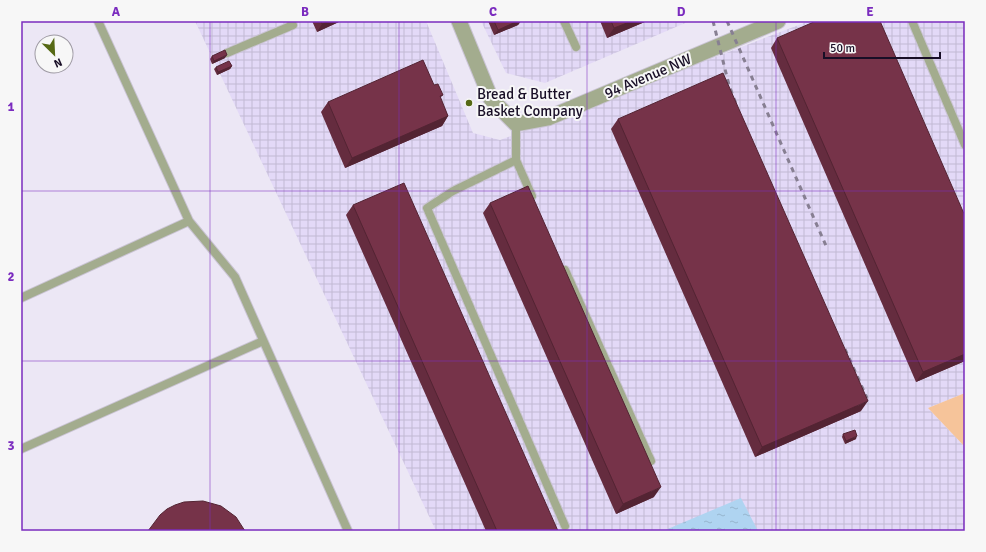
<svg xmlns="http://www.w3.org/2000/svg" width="986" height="552" font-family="Signika,sans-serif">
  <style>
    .industrial { fill: url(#industrial-grid) }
    .grass { fill: #f6c49a }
    .water { fill: url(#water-ripples) }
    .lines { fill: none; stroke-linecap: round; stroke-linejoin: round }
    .service-casing { stroke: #cac4d4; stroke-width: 10 }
    .minor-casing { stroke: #cac4d4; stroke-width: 17 }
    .service { stroke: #a3ac8e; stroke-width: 8 }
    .minor { stroke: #a3ac8e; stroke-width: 15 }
    .rail { stroke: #877f92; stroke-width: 3; stroke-dasharray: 5 5; stroke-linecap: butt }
    .wall { fill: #652c3f }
    .shaded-wall { fill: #532433 }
    .building { fill: #763349; stroke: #532433 }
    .grid { fill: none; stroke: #7b2cbf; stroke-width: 1; stroke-opacity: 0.55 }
    .poi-dot { fill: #566914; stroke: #f7f7f7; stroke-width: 1.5 }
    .labels { text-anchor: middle; stroke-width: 4; stroke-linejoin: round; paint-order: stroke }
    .street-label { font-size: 15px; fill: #180e26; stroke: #f7f7f7 }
    .poi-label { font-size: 15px; fill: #180e26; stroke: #f7f7f7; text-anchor: start }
    .neatline { fill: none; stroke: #7b2cbf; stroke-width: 1.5 }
    .grid-label { font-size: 13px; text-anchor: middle; font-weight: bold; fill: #7b2cbf }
  </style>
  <defs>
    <pattern id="industrial-grid" width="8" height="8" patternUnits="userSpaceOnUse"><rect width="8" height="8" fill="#e3d9f7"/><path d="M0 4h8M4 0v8" fill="none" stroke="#c2b9d4"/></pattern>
    <pattern id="water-ripples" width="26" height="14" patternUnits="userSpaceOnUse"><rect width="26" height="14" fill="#afd4f1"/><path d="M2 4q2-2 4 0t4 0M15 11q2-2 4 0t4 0" fill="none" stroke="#96b5ce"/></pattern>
  </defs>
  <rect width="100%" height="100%" fill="#ece7f5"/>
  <path class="industrial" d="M195,21h231l47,112 27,7 309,-119h156v372l-37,15 37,39v84h-529z
    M481,21h209l-145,62 -39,-10z"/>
  <path class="grass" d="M965,393v54l-37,-39z"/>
  <path class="water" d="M741,498l17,33h-95z"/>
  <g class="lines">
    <defs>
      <path id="service" d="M98,21l91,200
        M564,21l12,26
        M912,21l53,124
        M227,53l66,-28 -2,-4
        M516,124v36l-63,31 -26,17 138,318
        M516,160l16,36
        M565,270l86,191
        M21,298l168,-77 46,56 113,254
        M21,449l242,-108"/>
      <path id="minor" d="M459,21l32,78 25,25 32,-6 230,-97"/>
    </defs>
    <use href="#service" class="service-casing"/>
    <use href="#minor" class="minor-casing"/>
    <use href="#service" class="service"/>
    <use href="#minor" class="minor"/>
    <path class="rail" d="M713,21l16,64 7,19
      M727,21l100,227
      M845,349l22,49"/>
  </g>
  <path class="wall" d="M312,21h29l-24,11z
    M488,21h33l-3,4 -24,10z
    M600,21h47l-40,17z
    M777,38l188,178v145l-49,21 -145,-334z
    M212,56l13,2 -13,6 -2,-5z
    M232,66l-2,3 -13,6 -3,-6 2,-2z
    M434,85l9,10 -3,3 8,18 -6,10 -97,42 -24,-56 7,-10z
    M618,119l243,292 -106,46 -144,-328z
    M490,203l164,294 -38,17 -133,-301z
    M353,205l205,326h-72l-140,-316z
    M843,434l13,5 -11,5 -3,-7z"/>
  <path class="shaded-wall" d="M329,21h12l-24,11 5,-8z
    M518,21h3l-3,4 -24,10 4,-5z
    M632,21h15l-40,17 7,-10z
    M227,55l-2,3 -13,6 2,-3z
    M232,66l-2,3 -13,6 1,-3z
    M448,116l-6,10 -97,42 7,-10z
    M965,354v7l-49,21 7,-10z
    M868,401l-7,10 -106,46 7,-10z
    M857,436l-1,3 -11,5 1,-3z
    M661,487l-7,10 -38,17 7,-10z"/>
  <path class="building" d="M321,21h8l-7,3z
    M494,21h24l-20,9z
    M611,21h21l-18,7z
    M816,21h64l85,195v138l-42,18 -146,-334z
    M225,50l2,5 -13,6 -2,-5z
    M423,60l11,25 4,-1 5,11 -3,1 8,20 -96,42 -24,-56z
    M229,61l3,5 -14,6 -2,-5z
    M723,73l145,328 -106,46 -144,-328z
    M404,183l154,348h-61l-144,-326z
    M528,186l133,301 -38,17 -133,-301z
    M855,430l2,6 -11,5 -3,-7z
    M203,501l18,5 15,11 9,14h-97l12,-16 7,-6 8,-4 9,-3z"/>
  <path class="grid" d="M210,21v510M399,21v510M587,21v510M776,21v510M21,191h944M21,361h944"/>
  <circle class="poi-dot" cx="469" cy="103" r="4"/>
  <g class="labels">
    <g class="street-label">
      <text transform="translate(648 76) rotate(-23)" y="5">94 Avenue NW</text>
    </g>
    <g class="poi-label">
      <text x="477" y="99">Bread &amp; Butter<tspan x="477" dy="17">Basket Company</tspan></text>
    </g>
  </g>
  <rect width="986" height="552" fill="none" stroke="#f7f7f7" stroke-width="44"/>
  <g transform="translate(54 54) rotate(156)"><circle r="19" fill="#f7f7f7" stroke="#9e9aa3"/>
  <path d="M0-3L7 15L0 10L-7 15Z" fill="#566914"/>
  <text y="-6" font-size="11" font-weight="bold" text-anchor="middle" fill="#180e26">N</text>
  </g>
  <path d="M824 52v6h116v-6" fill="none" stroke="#180e26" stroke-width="2"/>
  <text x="830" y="52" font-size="12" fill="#180e26" stroke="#f7f7f7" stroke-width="3" paint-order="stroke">50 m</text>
  <rect x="22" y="22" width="942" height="508" class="neatline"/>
  <g class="grid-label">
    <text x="116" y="16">A</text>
    <text x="305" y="16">B</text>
    <text x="493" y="16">C</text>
    <text x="681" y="16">D</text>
    <text x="870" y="16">E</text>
    <text x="11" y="111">1</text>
    <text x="11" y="281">2</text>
    <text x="11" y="450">3</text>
  </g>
</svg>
